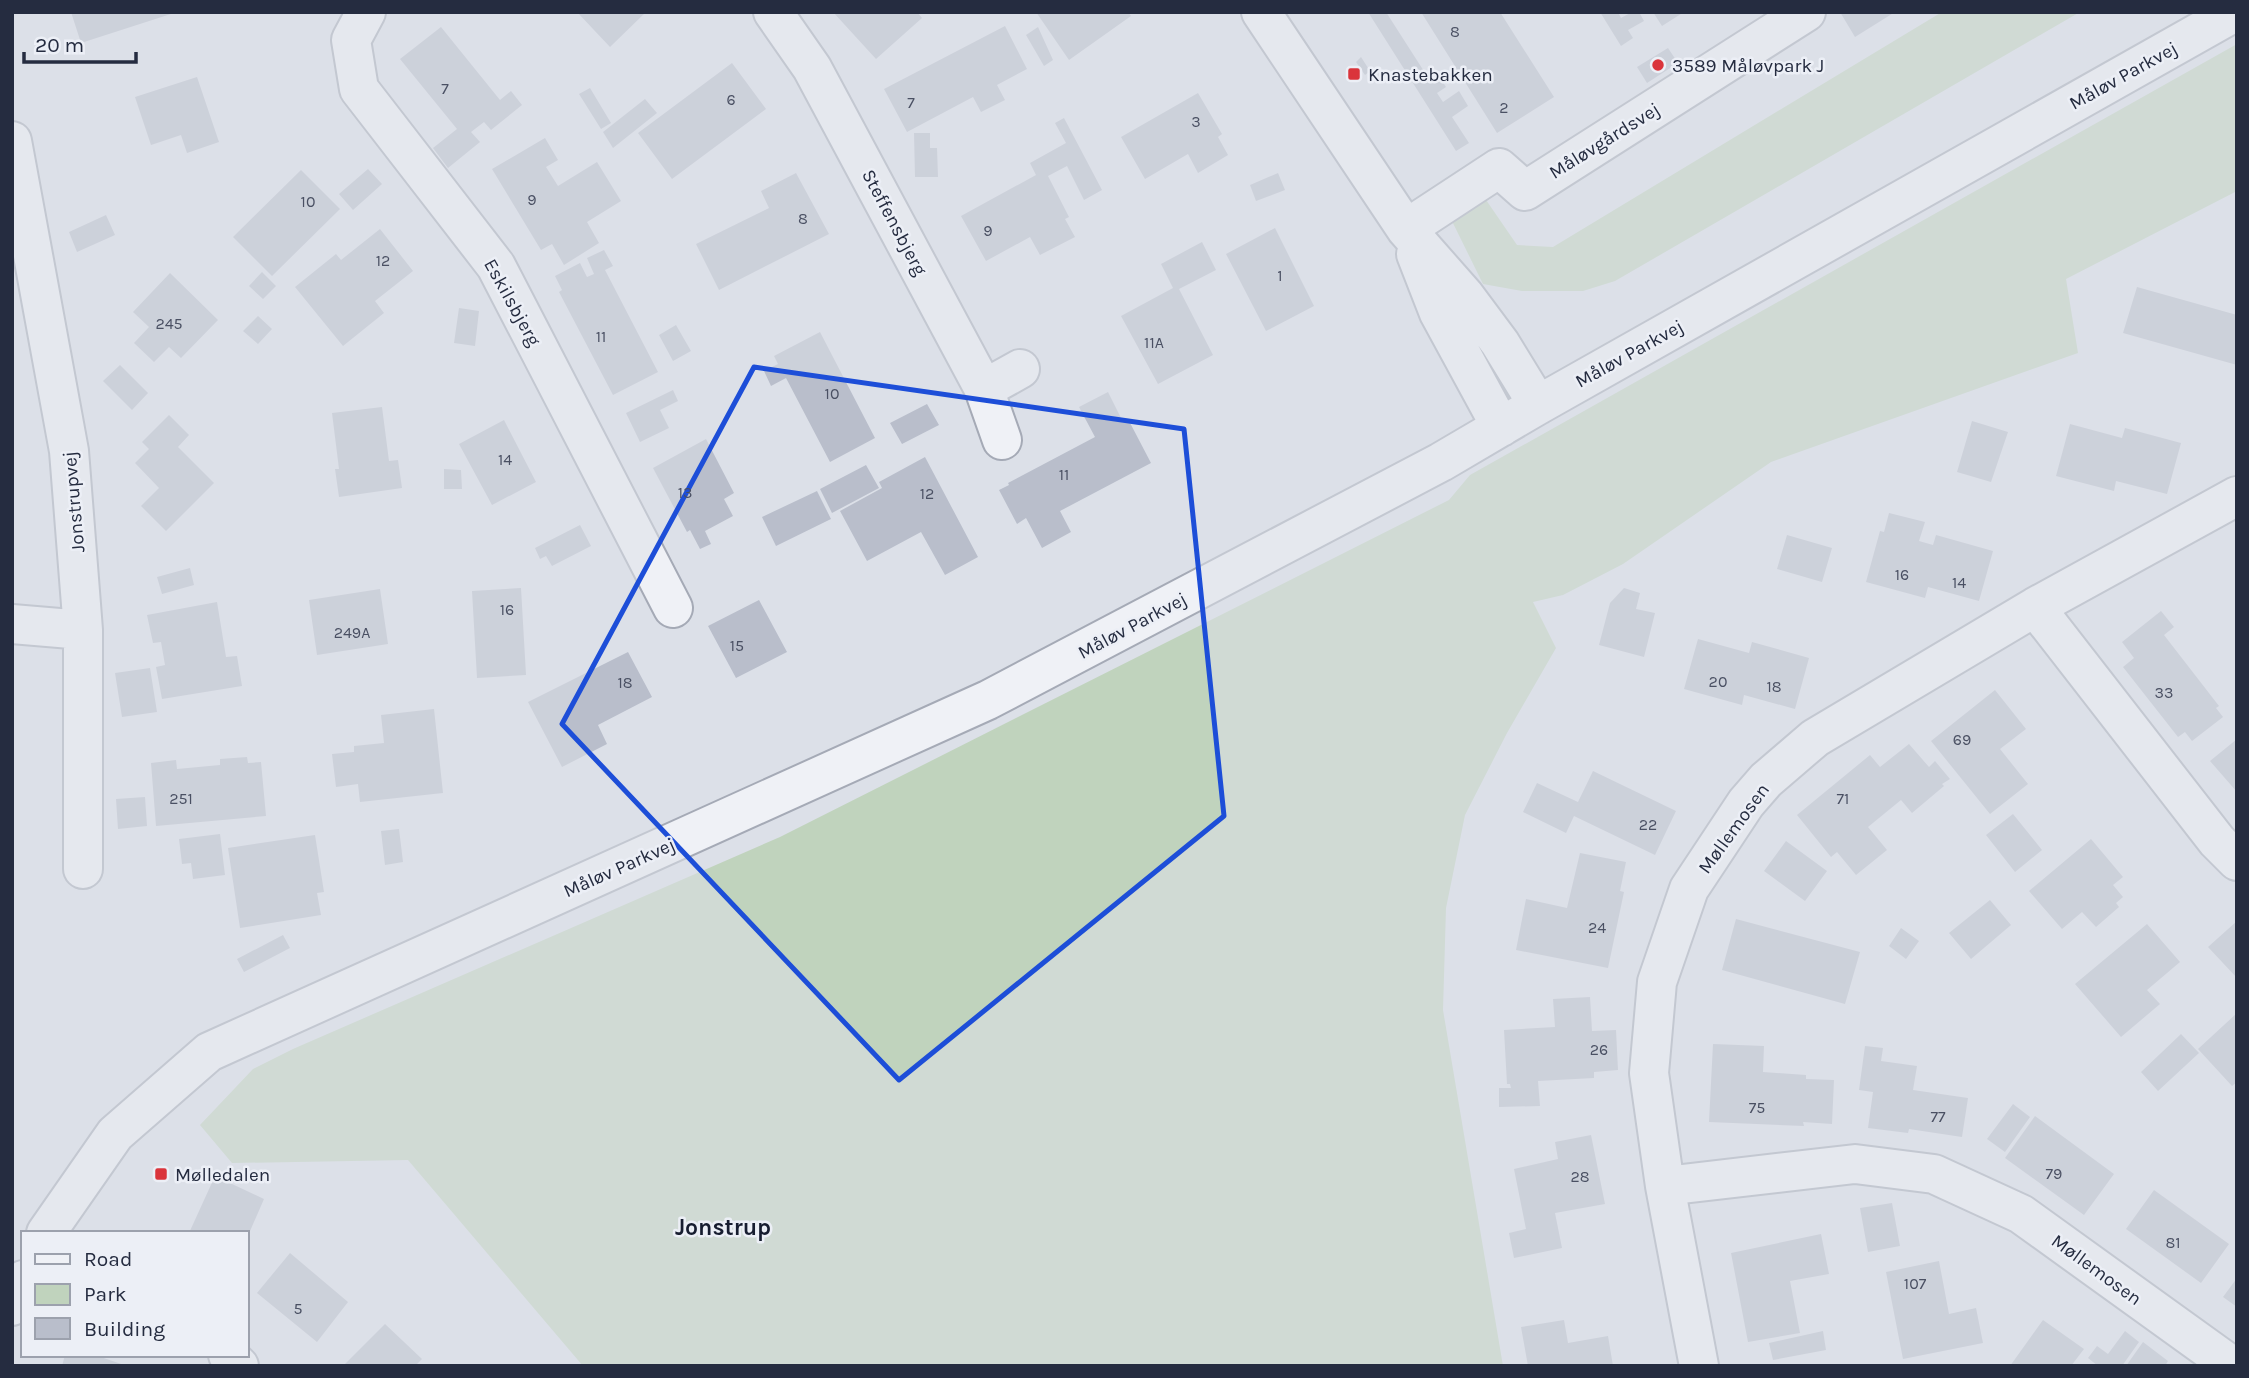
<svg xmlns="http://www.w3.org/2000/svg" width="2249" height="1378" font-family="Karla,sans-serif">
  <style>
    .green { fill: #c0d3bd }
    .building { fill: #b9becb }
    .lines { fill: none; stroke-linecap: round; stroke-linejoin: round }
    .minor-casing { stroke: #a5aab6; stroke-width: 42 }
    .minor { stroke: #eff1f6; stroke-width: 38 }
    .marked { fill: none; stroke: #1d4ed8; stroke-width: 5; stroke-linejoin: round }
    .poi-dot { fill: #da343b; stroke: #eceff6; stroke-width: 2.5 }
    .labels { text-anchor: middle; stroke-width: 5; stroke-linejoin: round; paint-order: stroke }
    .number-label { font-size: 16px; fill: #4a5063 }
    .poi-label { font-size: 19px; fill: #252c40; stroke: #eceff6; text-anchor: start }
    .street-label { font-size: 19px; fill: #252c40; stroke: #eceff6 }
    .quarter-label { font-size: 23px; font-weight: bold; fill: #171d30; stroke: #eceff6 }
  </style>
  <rect width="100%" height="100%" fill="#dce0e8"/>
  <path class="green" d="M1942,12h138l-465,269 -32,10h-61l-39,-7 -34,-69 35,-18 33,48 36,2z
    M2237,44v147l-171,88 12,74 -307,109 -148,102 -60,31 -30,7 23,46 -49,85 -42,82 -19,93 -3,102 60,356h-920l-175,-206 -176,3 -32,-38 53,-56 40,-20 487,-212 669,-337 21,-25z"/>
  <path class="building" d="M71,12h102l1,1 -93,30z
    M577,12h69l-36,35z
    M833,12h84l5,6 -46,41z
    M1036,12h92l3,4 -62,44z
    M1368,12h18l41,64 9,-5 10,16 -9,6 6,9 16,-11 9,15 -16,11 17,26 -13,8z
    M1421,12h79l54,85 -57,36z
    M1600,12h18l3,6 11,-6h7l5,9 -16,9 5,8 -12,8z
    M1653,12h31l-22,14z
    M1840,12h55l-40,25z
    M1005,26l22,43 -30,16 8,15 -24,12 -8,-15 -66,35 -23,-43z
    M441,27l59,73 11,-9 11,14 -31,25 -7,-8 -13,10 9,10 -32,26 -15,-20 24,-19 -57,-70z
    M1038,27l15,33 -9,6 -18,-31z
    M1668,48l10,15 -31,20 -10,-16z
    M1361,57l9,14 -5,4 -9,-13z
    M732,63l34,46 -94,70 -34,-46z
    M197,77l22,65 -32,11 -6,-18 -30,10 -16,-48z
    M590,88l21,35 -10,6 -22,-35z
    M1198,93l24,41 -4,3 10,18 -30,18 -10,-19 -43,25 -24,-42z
    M645,99l12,14 -44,35 -10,-16z
    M1064,118l38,72 -18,10 -17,-34 -19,10 21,41 -4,2 10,18 -35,18 -10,-18 -44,24 -25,-45 75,-41 -6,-12 36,-20 -11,-20z
    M914,133h16v15h7l1,29h-23z
    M545,138l13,22 -12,7 12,19 39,-24 24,39 -34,21 12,21 -35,22 -12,-21 -11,6 -49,-81z
    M368,169l14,15 -29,26 -14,-16z
    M301,170l39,39 -68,67 -39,-39z
    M796,173l33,61 -110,56 -23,-46 73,-36 -8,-17z
    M1278,173l7,17 -29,11 -6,-16z
    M106,215l9,20 -38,17 -8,-20z
    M1275,228l39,78 -48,25 -40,-77z
    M380,229l33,42 -38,30 9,12 -41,33 -48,-59 41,-33 5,6z
    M1202,242l14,28 -37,19 34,66 -55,29 -37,-68 52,-28 -12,-24z
    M604,250l9,16 -8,4 53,102 -45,23 -54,-103 3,-2 -7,-14 25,-13 7,14 7,-3 -7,-16z
    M262,272l14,14 -13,13 -14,-13z
    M170,273l48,47 -37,38 -12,-11 -15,15 -20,-19 15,-16 -16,-15z
    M2137,287l100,28v50l-114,-32z
    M459,308l20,3 -4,35 -21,-3z
    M258,316l14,13 -14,15 -15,-13z
    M676,325l15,26 -18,10 -14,-26z
    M820,332l55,106 -45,24 -44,-84 -15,8 -7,-15 14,-7 -4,-8z
    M120,365l28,28 -16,17 -29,-29z
    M673,390l5,11 -18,9 9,18 -29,14 -14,-29z
    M1108,392l15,30 5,-3 23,44 -91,48 11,21 -29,16 -16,-30 -9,6 -18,-34 10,-5 -1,-2 87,-46 -16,-30z
    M927,404l12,21 -37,19 -12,-21z
    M382,407l7,54 9,-1 4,28 -63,9 -4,-28h4l-7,-56z
    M169,415l20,20 -11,12 36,36 -48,48 -25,-25 18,-18 -24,-25 14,-14 -7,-7z
    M504,420l32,62 -44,23 -33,-61z
    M1972,421l36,11 -17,50 -34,-10z
    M2070,424l52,14 3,-10 56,15 -14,51 -51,-13 -2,10 -58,-15z
    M706,439l28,54 -10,6 9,17 -28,15 6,13 -11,5 -10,-19 -3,2 -34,-64z
    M925,457l53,100 -33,18 -24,-43 -54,29 -27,-50 42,-23 -3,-6z
    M866,465l13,23 -47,25 -12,-24z
    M444,469l17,1 1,19h-18z
    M817,491l14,28 -55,27 -14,-29z
    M1889,513l36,9 -6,19 14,4 3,-10 57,16 -14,50 -51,-14 -3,11 -59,-16 14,-51 4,1z
    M580,525l11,21 -39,20 -6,-10 -6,3 -5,-11z
    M1787,535l45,13 -10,34 -45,-13z
    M190,568l4,17 -32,9 -5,-17z
    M521,588l5,87 -49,3 -5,-87z
    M1624,588l16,5 -4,16 19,4 -11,44 -45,-12 11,-42z
    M380,589l8,55 -71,11 -8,-55z
    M759,600l28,52 -51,26 -28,-52z
    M217,602l9,55 11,-1 5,30 -80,13 -6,-32 9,-2 -4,-23 -8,1 -6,-28z
    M2161,611l13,16 -10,8 55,71 -3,2 7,9 -31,24 -7,-9 -7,5 -55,-70 11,-9 -12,-16z
    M1698,639l51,14 3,-11 57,16 -14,51 -51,-14 -2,10 -58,-16z
    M628,652l24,45 -54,28 9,19 -45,23 -34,-65z
    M150,668l7,44 -35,5 -7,-44z
    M1995,690l31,39 -26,20 28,35 -38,30 -59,-73z
    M434,709l9,84 -83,9 -2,-18 -22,3 -4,-33 22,-2v-6l30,-3 -3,-28z
    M2237,739v53l-27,-31z
    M1909,744l20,23 6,-6 15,18 -8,5 2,2 -32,27 -11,-13 -33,27 19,23 -31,25 -19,-23 -6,5 -34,-42 73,-60 10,12z
    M247,757l1,6 13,-1 5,54 -110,10 -5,-63 25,-3 1,9 43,-4v-6z
    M1593,771l83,40 -21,44 -81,-39 -8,17 -43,-21 14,-29 41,19z
    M145,797l2,29 -29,3 -2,-30z
    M2013,814l29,36 -27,22 -29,-37z
    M399,829l4,33 -18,3 -4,-34z
    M220,834l5,41 -32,4 -2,-16 -9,1 -3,-25z
    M315,835l9,57 -7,1 4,22 -81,13 -12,-80z
    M2091,839l32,38 -10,8 10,12 -7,6 3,4 -23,20 -14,-15 -20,17 -33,-38z
    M1786,841l41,30 -22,30 -41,-30z
    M1580,853l46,9 -6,29 4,1 -16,76 -92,-18 10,-51 41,9z
    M1990,900l21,25 -40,34 -22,-26z
    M1736,919l124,33 -15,52 -123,-34z
    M2237,921v57l-29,-31z
    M2147,924l33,38 -33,28 13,14 -39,33 -46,-53z
    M1901,928l18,13 -13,18 -17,-13z
    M283,935l7,13 -46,24 -7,-13z
    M1590,997l2,34 24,-1 2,40 -24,2v6l-56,3 2,25 -41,1v-19h12l-1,-4h-3l-3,-54 51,-3 -2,-28z
    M2237,1013v69l-5,4 -34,-37z
    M2181,1034l18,19 -41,38 -17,-19z
    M1713,1044l51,2 -1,26 43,3v4l28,1 -2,44 -29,-2 1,4 -95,-4z
    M1865,1046l18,2 -2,13 36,5 -4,24 55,8 -6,39 -53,-8 -1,4 -40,-5 5,-36 -14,-2z
    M2013,1104l17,13 -25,35 -18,-13z
    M2035,1116l79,58 -30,41 -79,-57z
    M1591,1135l14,69 -50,9 7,35 -48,10 -5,-25 17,-4 -12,-60 44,-10 -3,-17z
    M215,1176l49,23 -17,39v-5h-58z
    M2154,1190l75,54 -28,39 -75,-54z
    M1892,1203l8,43 -32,6 -8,-44z
    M1821,1234l8,40 -39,7 10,52 -52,9 -17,-89z
    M290,1253l58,49 -31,40 -60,-49z
    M1939,1261l10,53 27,-6 7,35 -80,16 -17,-87z
    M2237,1278v29l-14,-10z
    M1564,1320l4,23 40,-7 5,30h-85l-7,-39z
    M2043,1320l41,29 -13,17h-61z
    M385,1324l37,35 -7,7h-72z
    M1823,1331l3,19 -53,10 -4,-17z
    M2125,1331l14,11 -17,24h-24l-10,-8 9,-12 11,8z
    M2143,1342l25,19 -3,5h-39z
    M65,1355h30l32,11h-65z"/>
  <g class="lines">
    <defs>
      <path id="minor" d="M366,12l-15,28 8,49 137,177 177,342
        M773,12l39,56 172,321 18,51
        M1261,12l145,217 59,67 35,47 38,62
        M12,141l57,310 14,179v239
        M1406,229l93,-61 26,23 281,-179
        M1416,254l23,59 62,114
        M984,389l36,-20
        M2035,607l182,234 20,20
        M12,624l71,6
        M1665,1186l190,-22 79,10 87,40 211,152
        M46,1233l69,-99 94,-82 779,-352 453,-238 97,-57 697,-393
        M12,1306l11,-26
        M228,1355l11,11
        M1699,1366l-34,-180 -16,-113 8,-91 32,-93 57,-86 20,-23 49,-42 220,-131 202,-111"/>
    </defs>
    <use href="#minor" class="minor-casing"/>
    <use href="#minor" class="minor"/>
  </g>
  <path d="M0 0H2249V1378H0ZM754,367l430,62 40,387 -325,264 -337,-356z" fill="#dce0e8" fill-opacity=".55" fill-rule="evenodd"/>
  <path class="marked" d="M754,367l430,62 40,387 -325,264 -337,-356z"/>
  <g class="poi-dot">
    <circle cx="1658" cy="65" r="7"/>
    <rect x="1347" y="67" width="14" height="14" rx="3.5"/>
    <rect x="154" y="1167" width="14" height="14" rx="3.5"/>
  </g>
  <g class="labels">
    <g class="number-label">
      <text x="1455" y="37">8</text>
      <text x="445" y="94">7</text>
      <text x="731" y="105">6</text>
      <text x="911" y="108">7</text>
      <text x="1504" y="113">2</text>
      <text x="1196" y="127">3</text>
      <text x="532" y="205">9</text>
      <text x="308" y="207">10</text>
      <text x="803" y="224">8</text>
      <text x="988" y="236">9</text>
      <text x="383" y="266">12</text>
      <text x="1280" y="281">1</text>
      <text x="169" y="329">245</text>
      <text x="601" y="342">11</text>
      <text x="1154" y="348">11A</text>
      <text x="832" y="399">10</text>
      <text x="505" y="465">14</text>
      <text x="1064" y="480">11</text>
      <text x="685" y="498">13</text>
      <text x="927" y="499">12</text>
      <text x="1902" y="580">16</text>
      <text x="1959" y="588">14</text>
      <text x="507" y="615">16</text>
      <text x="352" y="638">249A</text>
      <text x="737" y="651">15</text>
      <text x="1718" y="687">20</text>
      <text x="625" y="688">18</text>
      <text x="1774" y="692">18</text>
      <text x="2164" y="698">33</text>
      <text x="1962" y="745">69</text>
      <text x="181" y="804">251</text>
      <text x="1843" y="804">71</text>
      <text x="1648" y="830">22</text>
      <text x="1597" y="933">24</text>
      <text x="1599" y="1055">26</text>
      <text x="1757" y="1113">75</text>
      <text x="1938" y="1122">77</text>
      <text x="2054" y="1179">79</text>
      <text x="1580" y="1182">28</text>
      <text x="2173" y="1248">81</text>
      <text x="1915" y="1289">107</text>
      <text x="298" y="1314">5</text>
    </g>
    <g class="poi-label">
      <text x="1672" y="72">3589 Måløvpark J</text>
      <text x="1368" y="81">Knastebakken</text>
      <text x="175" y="1181">Mølledalen</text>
    </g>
    <g class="street-label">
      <text transform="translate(2123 75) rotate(-29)" y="7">Måløv Parkvej</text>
      <text transform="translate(1604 140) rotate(-32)" y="7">Måløvgårdsvej</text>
      <text transform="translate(895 222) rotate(62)" y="7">Steffensbjerg</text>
      <text transform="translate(513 302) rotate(61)" y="7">Eskilsbjerg</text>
      <text transform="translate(1629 353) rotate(-29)" y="7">Måløv Parkvej</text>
      <text transform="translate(73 502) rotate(-95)" y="7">Jonstrupvej</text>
      <text transform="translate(1132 625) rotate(-28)" y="7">Måløv Parkvej</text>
      <text transform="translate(1733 828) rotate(-54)" y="7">Møllemosen</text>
      <text transform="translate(619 867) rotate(-24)" y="7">Måløv Parkvej</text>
      <text transform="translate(2097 1269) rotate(36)" y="7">Møllemosen</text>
    </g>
    <g class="quarter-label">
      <text x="723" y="1235">Jonstrup</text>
    </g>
  </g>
  <rect width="2249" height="1378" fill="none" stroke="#252c40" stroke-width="28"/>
  <rect x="21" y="1231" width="228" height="126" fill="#eceff6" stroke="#9ca1ad" stroke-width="2"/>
  <rect x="35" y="1254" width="35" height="10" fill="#eff1f6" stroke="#9ca1ad" stroke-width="2"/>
  <text x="84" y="1266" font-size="21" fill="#252c40">Road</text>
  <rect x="35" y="1284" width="35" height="21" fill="#c0d3bd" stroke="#9ca1ad" stroke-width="2"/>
  <text x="84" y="1301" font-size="21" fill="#252c40">Park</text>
  <rect x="35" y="1318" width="35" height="21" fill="#b9becb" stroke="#9ca1ad" stroke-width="2"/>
  <text x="84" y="1336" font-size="21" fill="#252c40">Building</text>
  <path d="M24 52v10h112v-10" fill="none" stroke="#252c40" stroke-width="3.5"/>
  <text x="35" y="52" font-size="21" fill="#252c40" stroke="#eceff6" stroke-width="5" paint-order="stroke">20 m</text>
</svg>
